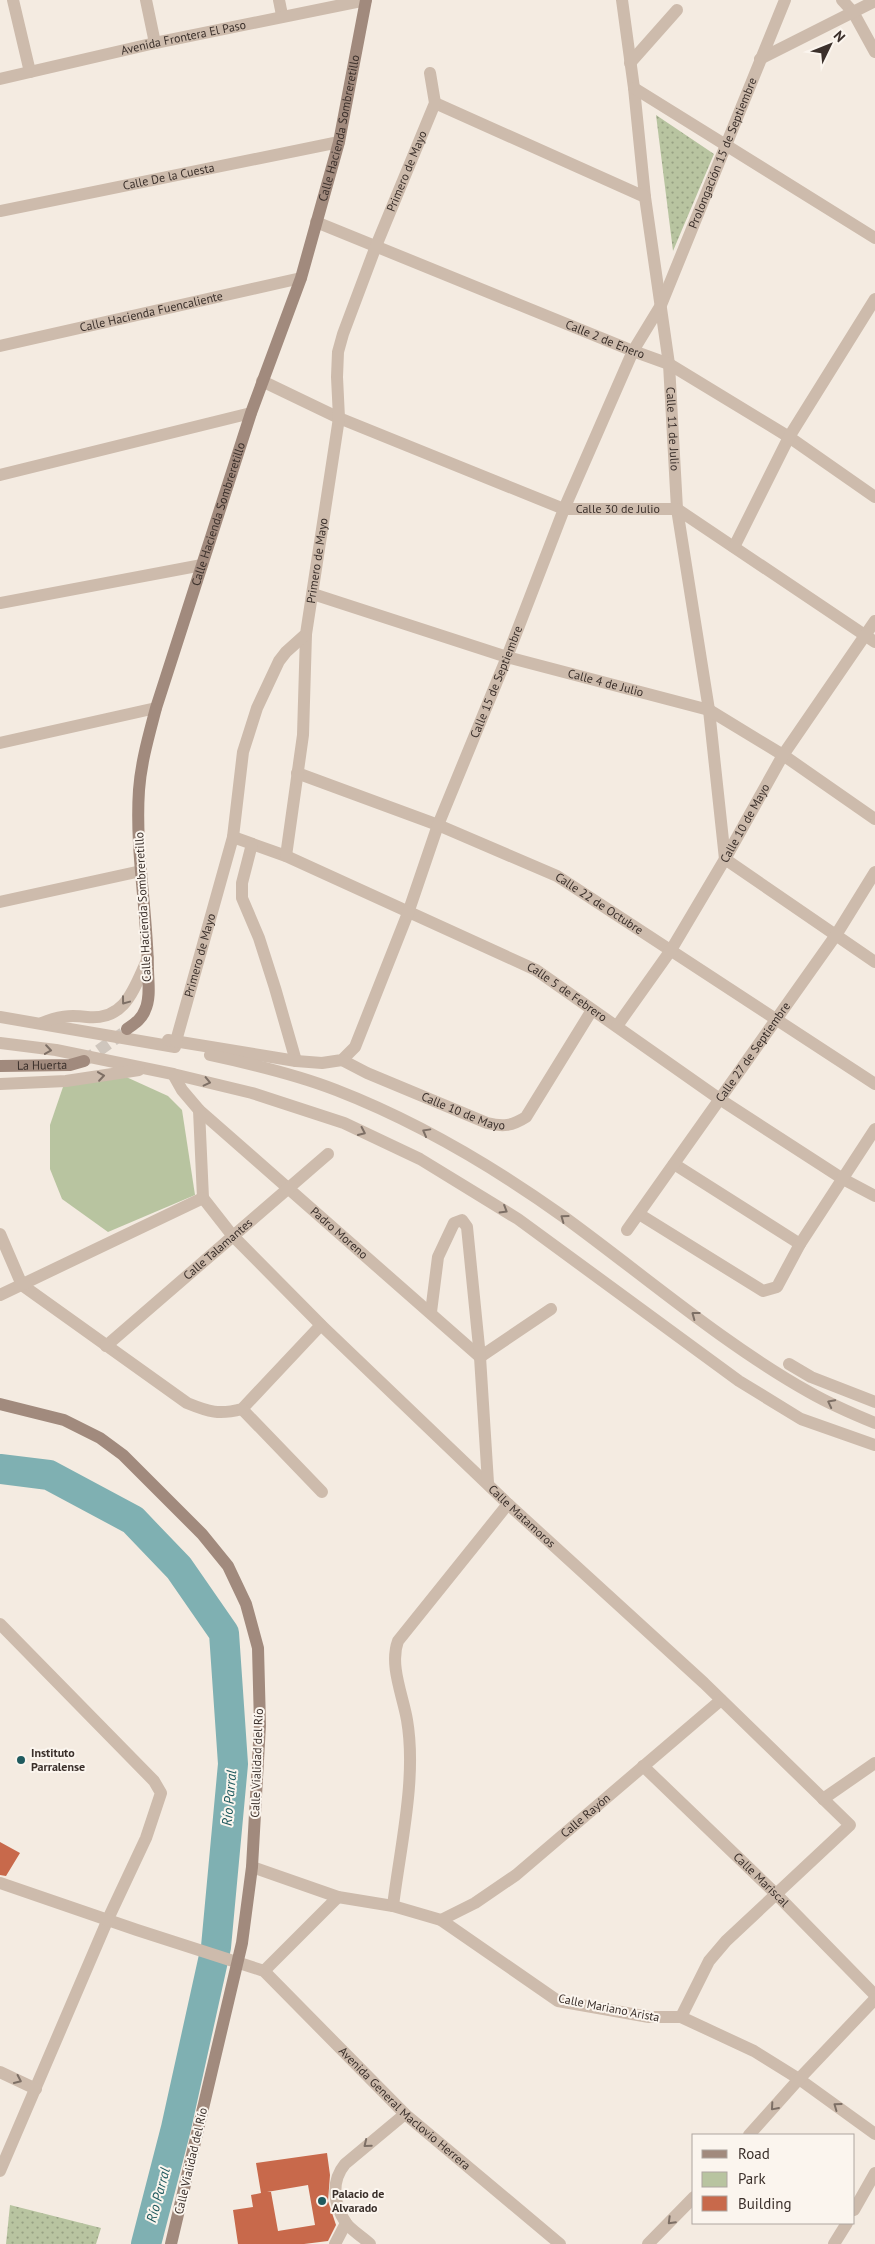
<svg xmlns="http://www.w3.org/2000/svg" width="875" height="2244" font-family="'PT Sans',sans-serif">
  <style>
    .green { fill: url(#green-dots) }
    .pitch { fill: #b8c4a0 }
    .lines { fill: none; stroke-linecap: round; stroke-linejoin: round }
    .river { stroke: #7fb0b2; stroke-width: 30 }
    .building { fill: #c8694b; fill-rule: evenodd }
    .secondary-tunnel { stroke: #cfc6bd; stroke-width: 12; stroke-dasharray: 12 6; stroke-linecap: butt }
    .street { stroke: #cdbbac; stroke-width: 12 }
    .secondary { stroke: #a18a7d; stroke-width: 12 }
    .oneway { stroke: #7d6f65 }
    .poi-dot { fill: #1f5a5e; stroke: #fbf5ee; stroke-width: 2 }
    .labels { text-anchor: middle; stroke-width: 4; stroke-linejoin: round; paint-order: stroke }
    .street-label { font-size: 12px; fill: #3b302b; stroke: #fbf5ee }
    .poi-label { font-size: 12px; font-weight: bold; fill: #3b302b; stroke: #fbf5ee; text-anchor: start }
    .water-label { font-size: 14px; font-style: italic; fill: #1f5a5e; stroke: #fbf5ee }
  </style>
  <defs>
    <pattern id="green-dots" width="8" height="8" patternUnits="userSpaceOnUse" patternTransform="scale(1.25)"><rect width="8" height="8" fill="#b8c4a0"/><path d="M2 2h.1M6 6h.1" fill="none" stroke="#97a083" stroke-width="1.8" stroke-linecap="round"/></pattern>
  </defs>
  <rect width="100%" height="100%" fill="#f4ebe1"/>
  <path class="green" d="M656,115l58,39 -41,97z
    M10,2205l91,23 -5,16h-90z"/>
  <path class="pitch" d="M113,1071l55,25 14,14 13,85 -87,37 -46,-33 -12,-30v-44l14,-41z"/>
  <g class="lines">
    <path class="river" d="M0,1469l49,6 84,45 46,48 45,65 9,131 -17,183 -40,181 -30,116"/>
  </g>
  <path class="building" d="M0,1842l20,11 -14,23 -6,-1z
    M327,2153l3,22 -2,26 8,24 -8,16 -24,3h-66l-5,-34 20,-3 -2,-12 10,-2 -5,-30zM308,2185l7,40 -37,6 -7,-39h-4z"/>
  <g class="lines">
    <path class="secondary-tunnel" d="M84,1061l39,-28"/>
    <g class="street">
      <path d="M13,0l17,72"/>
      <path d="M146,0l9,43"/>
      <path d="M279,0l3,15"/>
      <path id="s1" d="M622,0l12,88 11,109 24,167 8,145 32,201 16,149 150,103"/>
      <path d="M842,0l11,12 22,40"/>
      <path d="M760,59l115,-58"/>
      <path d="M630,63l47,-53"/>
      <path id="s2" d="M0,79l155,-36 211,-43"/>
      <path d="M634,88l241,150"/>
      <path d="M435,103l210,94"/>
      <path id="s3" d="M0,211l339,-69"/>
      <path id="s4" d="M316,222l317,129 36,13 120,73 86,60"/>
      <path id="s5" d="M0,346l301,-68"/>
      <path id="s6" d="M262,381l77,37 225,91h113l198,133"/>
      <path d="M0,475l251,-62"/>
      <path d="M734,547l55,-110 86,-138"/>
      <path id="s7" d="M313,594l194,63 202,53 74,45 92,64"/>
      <path d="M0,603l202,-38"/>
      <path d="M0,743l156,-35"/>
      <path id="s8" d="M297,773l141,52 119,51 318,208"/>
      <path id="s9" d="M233,837l53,19 250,114 185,130 122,79 32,17"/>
      <path d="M252,844l-10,39v15l17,40 16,50 21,73"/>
      <path d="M286,856l17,-121 3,-101"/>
      <path d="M0,902l141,-31"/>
      <path d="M0,1017l175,30"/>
      <path d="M42,1023c15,-7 28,-8 45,-6 39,4 47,-29 61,-59"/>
      <path id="s10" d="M617,1026l54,-76 54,-91 58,-104 92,-134"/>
      <path id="s11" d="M168,1040l128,21 26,2 20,-3 13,-13 53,-134 30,-88 69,-168 57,-148 69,-158 28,-46 124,-305"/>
      <path id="s12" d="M176,1041l57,-204 10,-85 14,-44 22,-47 7,-9 20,-18 33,-216 -2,-41 1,-25 5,-18 33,-88 59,-143 -5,-30"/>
      <path d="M0,1043l56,7 117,24 79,19 92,30 76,36 98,60 221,162 62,38 74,26"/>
      <path d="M210,1055c42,9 85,19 126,35 80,31 158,77 228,127 81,59 158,126 245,175 21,12 44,22 66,31"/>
      <path id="s13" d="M342,1060l25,13 120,50c16,4 25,3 39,-6l66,-107"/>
      <path id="s14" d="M173,1074l9,16 17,20 281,247 71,-48"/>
      <path d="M0,1084l66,-3 73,-11"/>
      <path d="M199,1110l4,88"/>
      <path d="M674,1164l126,80"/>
      <path id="s15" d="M203,1198l29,37 89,90 187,179 196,179 146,142 -124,116 -17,20 -28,56"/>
      <path d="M639,1214l124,77 14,-4 23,-43 75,-115"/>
      <path id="s16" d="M627,1230l209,-295 39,-63"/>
      <path d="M0,1234l22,51 165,118c22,9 32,12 55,6l79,-84"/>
      <path d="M0,1295l203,-97"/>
      <path d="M431,1312l7,-55 16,-34 8,-3 5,7 13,130 8,126"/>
      <path id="s17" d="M106,1346l222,-192"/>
      <path d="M789,1364l22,13 64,25"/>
      <path d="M242,1409l80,83"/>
      <path d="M0,1624l154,157 7,12 -15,45 -38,81 -108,252"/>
      <path id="s18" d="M643,1766l133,128 99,101"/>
      <path d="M823,1799l52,-36"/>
      <path d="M252,1867l86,30 55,9 48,14 117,81 91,16h32l73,34 45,28 76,55"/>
      <path id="s19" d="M0,1883l137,47 127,41 141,143 155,130"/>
      <path d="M393,1906c7,-58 24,-128 14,-186 -4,-24 -18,-55 -9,-79l110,-137"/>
      <path id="s20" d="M441,1920l34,-17 41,-28 205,-175"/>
      <path d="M264,1971l74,-74"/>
      <path d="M0,2072l36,17"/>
      <path d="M749,2135l50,-56 76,-80"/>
      <path d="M854,2210l21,-37"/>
      <path d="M335,2244l11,-21"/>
      <path d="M370,2244c-7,-7 -18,-13 -24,-21 -13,-19 -15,-42 -1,-59l60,-50"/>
      <path d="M648,2244l46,-47"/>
      <path d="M834,2244l13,-21"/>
    </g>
    <g class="secondary">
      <path id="s21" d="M127,1029c7,-5 15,-10 18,-19 6,-12 3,-29 3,-41 -1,-60 -13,-120 -9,-179 2,-28 10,-55 17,-82l95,-295 50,-135 38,-136 27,-142"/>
      <path id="s22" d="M0,1066l70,-1 14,-4"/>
      <path d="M0,1404l64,16 36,18 23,17 79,79 26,32 18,38 12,44 2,77 -8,142 -10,76 -71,301"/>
    </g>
  </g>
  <defs><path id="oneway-chevron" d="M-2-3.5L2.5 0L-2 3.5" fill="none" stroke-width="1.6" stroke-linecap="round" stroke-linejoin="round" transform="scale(1.25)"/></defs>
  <g class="oneway">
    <use href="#oneway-chevron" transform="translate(125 1001) rotate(127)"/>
    <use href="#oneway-chevron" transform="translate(48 1050) rotate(8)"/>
    <use href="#oneway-chevron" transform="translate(101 1076) rotate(-8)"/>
    <use href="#oneway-chevron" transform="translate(207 1082) rotate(13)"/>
    <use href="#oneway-chevron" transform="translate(362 1132) rotate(25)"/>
    <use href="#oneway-chevron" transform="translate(426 1132) rotate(-151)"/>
    <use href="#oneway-chevron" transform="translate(504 1210) rotate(31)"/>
    <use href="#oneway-chevron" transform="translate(564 1218) rotate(-144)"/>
    <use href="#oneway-chevron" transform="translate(695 1315) rotate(-143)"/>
    <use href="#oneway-chevron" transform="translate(831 1403) rotate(-153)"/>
    <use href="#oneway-chevron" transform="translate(18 2080) rotate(25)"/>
    <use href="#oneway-chevron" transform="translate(837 2106) rotate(-144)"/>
    <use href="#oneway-chevron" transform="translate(774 2107) rotate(131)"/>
    <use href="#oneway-chevron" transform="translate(367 2144) rotate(141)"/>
    <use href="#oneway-chevron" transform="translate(671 2221) rotate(135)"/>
  </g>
  <g class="poi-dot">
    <circle cx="21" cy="1760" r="5"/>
    <circle cx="322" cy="2201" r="5"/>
  </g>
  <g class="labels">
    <g class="street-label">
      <text dy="4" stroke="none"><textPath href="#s2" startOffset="188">Avenida Frontera El Paso</textPath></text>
      <text dy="4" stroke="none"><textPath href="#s21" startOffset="940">Calle Hacienda Sombreretillo</textPath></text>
      <text dy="4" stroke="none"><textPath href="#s11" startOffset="1162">Prolongación 15 de Septiembre</textPath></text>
      <text dy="4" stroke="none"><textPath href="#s12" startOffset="912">Primero de Mayo</textPath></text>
      <text dy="4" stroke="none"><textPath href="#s3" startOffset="172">Calle De la Cuesta</textPath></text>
      <text dy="4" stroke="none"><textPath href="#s5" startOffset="155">Calle Hacienda Fuencaliente</textPath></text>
      <text dy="4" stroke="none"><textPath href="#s4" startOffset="312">Calle 2 de Enero</textPath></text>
      <text dy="4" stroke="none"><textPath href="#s1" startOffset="432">Calle 11 de Julio</textPath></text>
      <text dy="4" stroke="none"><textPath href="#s6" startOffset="382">Calle 30 de Julio</textPath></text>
      <text dy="4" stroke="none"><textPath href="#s21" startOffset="535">Calle Hacienda Sombreretillo</textPath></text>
      <text dy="4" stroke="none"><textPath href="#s12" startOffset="508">Primero de Mayo</textPath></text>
      <text dy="4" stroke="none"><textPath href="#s11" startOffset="586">Calle 15 de Septiembre</textPath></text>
      <text dy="4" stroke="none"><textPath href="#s7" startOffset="306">Calle 4 de Julio</textPath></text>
      <text dy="4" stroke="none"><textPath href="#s10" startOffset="240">Calle 10 de Mayo</textPath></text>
      <text dy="4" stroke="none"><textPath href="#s8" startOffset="330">Calle 22 de Octubre</textPath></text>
      <text transform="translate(143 907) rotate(-93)" y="4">Calle Hacienda Sombreretillo</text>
      <text dy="4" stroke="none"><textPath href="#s12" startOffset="89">Primero de Mayo</textPath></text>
      <text dy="4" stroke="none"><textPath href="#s9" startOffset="369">Calle 5 de Febrero</textPath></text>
      <text dy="4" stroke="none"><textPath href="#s16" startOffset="218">Calle 27 de Septiembre</textPath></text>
      <text dy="4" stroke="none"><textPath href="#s22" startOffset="42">La Huerta</textPath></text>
      <text dy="4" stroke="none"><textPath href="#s13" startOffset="132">Calle 10 de Mayo</textPath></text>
      <text dy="4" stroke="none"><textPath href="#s14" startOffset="231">Padro Moreno</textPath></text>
      <text dy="4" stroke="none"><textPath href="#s17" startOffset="148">Calle Talamantes</textPath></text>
      <text dy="4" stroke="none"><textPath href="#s15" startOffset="451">Calle Matamoros</textPath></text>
      <text transform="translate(257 1763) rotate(-88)" y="4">Calle Vialidad del Río</text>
      <text dy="4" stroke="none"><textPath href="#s20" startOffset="179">Calle Rayón</textPath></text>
      <text dy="4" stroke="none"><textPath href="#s18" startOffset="164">Calle Mariscal</textPath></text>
      <text transform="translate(609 2008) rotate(11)" y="4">Calle Mariano Arista</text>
      <text dy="4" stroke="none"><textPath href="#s19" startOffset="475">Avenida General Maclovio Herrera</textPath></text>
      <text transform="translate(191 2161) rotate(-77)" y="4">Calle Vialidad del Río</text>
    </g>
    <g class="poi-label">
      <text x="31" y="1757">Instituto<tspan x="31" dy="14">Parralense</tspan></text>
      <text x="332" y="2198">Palacio de<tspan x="332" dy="14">Alvarado</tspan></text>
    </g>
    <g class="water-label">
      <text transform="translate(229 1798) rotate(-85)" y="5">Río Parral</text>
      <text transform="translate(158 2195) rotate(-75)" y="5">Río Parral</text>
    </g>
  </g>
  <rect x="692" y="2134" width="162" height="90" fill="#fbf5ee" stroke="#aea6a0"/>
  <rect x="702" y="2150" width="25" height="8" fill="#a18a7d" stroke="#aea6a0"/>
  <text x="738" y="2159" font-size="15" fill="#3b302b">Road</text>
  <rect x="702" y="2172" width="25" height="15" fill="#b8c4a0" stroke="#aea6a0"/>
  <text x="738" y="2184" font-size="15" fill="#3b302b">Park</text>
  <rect x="702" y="2196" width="25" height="15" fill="#c8694b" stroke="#aea6a0"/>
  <text x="738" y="2209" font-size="15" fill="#3b302b">Building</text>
  <g transform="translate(830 45) rotate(47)" stroke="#fbf5ee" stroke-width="4" paint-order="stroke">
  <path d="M0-4L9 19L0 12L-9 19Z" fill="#3b302b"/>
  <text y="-8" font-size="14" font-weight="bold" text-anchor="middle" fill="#3b302b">N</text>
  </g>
</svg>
